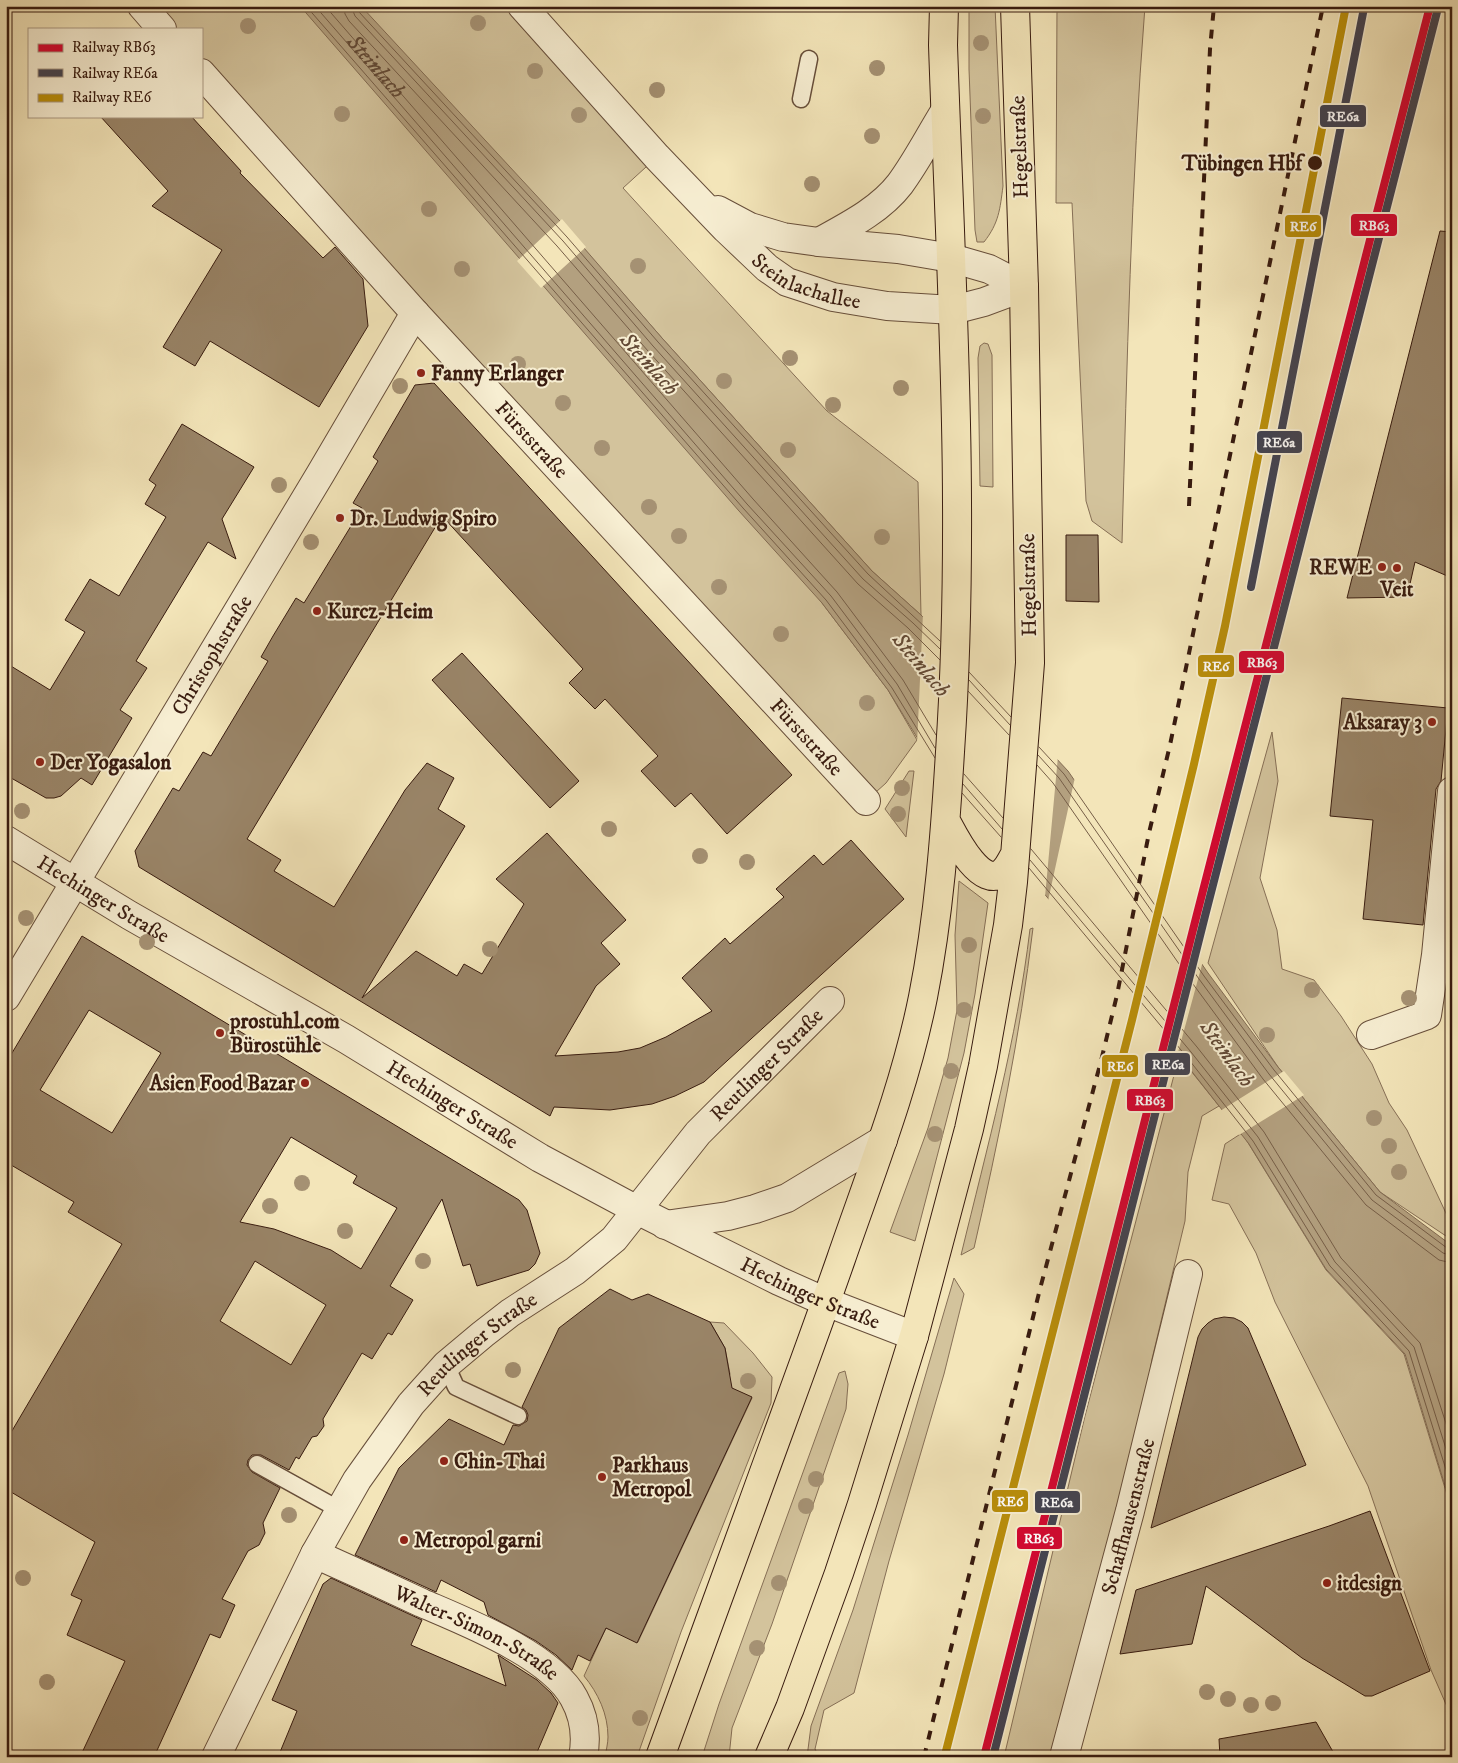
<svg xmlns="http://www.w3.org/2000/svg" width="1458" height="1763" font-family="'IM FELL DW Pica',serif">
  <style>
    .green { fill: #d3c39c; stroke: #866f56 }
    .water { fill: #b3a07f; stroke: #826b52 }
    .pier { fill: #f3e5b9 }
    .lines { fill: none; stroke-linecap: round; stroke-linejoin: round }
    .shore { stroke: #765e47; stroke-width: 1 }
    .building { fill: #998467; stroke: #381b0f; fill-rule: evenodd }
    .service-casing { stroke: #674e3a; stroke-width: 19 }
    .minor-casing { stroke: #674e3a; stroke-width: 30 }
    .tertiary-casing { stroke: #674e3a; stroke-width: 30 }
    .primary-casing { stroke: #381b0f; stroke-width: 30 }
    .service { stroke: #f7eed2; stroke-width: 16 }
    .minor { stroke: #f7eed2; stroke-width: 28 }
    .tertiary { stroke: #f7eed2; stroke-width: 28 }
    .primary { stroke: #f3e5b9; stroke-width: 28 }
    .rail { stroke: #381b0f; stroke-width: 4; stroke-dasharray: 9 9; stroke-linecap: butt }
    .rail-1-casing { stroke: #f7eed2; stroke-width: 11 }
    .rail-2-casing { stroke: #f7eed2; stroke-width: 11 }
    .rail-3-casing { stroke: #f7eed2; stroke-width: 11 }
    .rail-1 { stroke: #d30730; stroke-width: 8 }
    .rail-2 { stroke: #424351; stroke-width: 8 }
    .rail-3 { stroke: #b98e0a; stroke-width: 8 }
    .tree { fill: #a59173 }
    .stop-dot { fill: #381b0f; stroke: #f7eed2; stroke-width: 2 }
    .poi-dot { fill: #8f2418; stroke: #f7eed2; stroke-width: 2 }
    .labels { text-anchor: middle; stroke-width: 4; stroke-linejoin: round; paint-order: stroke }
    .street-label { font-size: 21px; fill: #381b0f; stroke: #f7eed2 }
    .stop-label { font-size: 21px; font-weight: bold; fill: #381b0f; stroke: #f7eed2; text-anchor: end }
    .poi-label { font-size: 21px; font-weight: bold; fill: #381b0f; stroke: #f7eed2; text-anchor: start }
    .water-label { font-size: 22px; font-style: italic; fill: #634a36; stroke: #f7eed2 }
    .line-badge { stroke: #f7eed2; stroke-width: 2 }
    .badge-label { font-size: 14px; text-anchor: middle; font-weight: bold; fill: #fff }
  </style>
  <rect width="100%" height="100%" fill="#f3e5b9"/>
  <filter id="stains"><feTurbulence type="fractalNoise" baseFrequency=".004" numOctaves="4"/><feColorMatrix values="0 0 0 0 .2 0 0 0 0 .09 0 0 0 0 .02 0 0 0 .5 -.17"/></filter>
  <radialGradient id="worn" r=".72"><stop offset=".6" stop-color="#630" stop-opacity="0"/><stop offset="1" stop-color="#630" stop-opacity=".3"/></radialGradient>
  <path class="green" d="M142,6h380l135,151 -34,31 204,223 91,71 3,133 -49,-44 -210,-233 -91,-104 251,369 66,87 29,50 -31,43 -20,18 -665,-728v-44h-39z
    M969,6h26l8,180c-3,23 -4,37 -19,56h-7l-2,-12 -6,-161z
    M1057,6h88c-14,179 -18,358 -23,537l-30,-22 -6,-20 -14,-298h-16z
    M984,343l4,1 4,11 1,132 -13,-1 -2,-128 2,-12z
    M1272,732l6,49 -18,97 17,52 5,39 32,11 27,36 31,48 17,39 18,27 45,96v14l-72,-48 -102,-125 -70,-104z
    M909,771h5l-8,66 -21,-28z
    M959,881l29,22 -13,91 -11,59 -49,188 -25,-9 38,-104 20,-70 9,-48 -2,-75z
    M1033,928c-13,108 -35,215 -59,320l-13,7c26,-107 56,-216 69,-326z
    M1179,1056l40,50 -17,10 -14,56 -3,49 -33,138 -10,62 -86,336h-52l81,-341z
    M1242,1133l84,137 78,84 48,157v207l-21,-48 -63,-184 -93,-184 -19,-49 -27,-49 -17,-4 13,-56z
    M954,1278l10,16 -20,80 -55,187 -35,132 -30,17 -9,39 4,8h-12l4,-31 42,-116 55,-175z
    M710,1322l14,1 29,30 19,24 -1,26 -90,229 -44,125h-32c1,-6 3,-14 3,-20 0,-23 -10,-44 -24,-61l22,-48 32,14 114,-244 -27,-13 5,-11 -5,-26z
    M845,1371l3,13 -2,25 -74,215 -40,104 -3,29h-27l17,-53 120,-331z"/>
  <path class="water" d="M300,6h61l210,227 91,105 210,233 49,44 27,27 120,129 140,202 70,94 102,125 71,53 1,264 -47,-155 -79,-85 -77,-125 -67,-85 -135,-162 -107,-122 -52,-85 -66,-87 -83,-92z"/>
  <path class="pier" d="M562,219l24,28 -45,41 -24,-27z
    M923,613l27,27 108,116 -13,141 -107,-120 -21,-32z
    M1075,777l128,184 -26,95 -129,-155z
    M1284,1071l20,24 -65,40 -19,-24z"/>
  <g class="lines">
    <g class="shore">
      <path d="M306,6l437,502 83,92 66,88 43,70"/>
      <path d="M315,6l432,498 84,92 66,88 38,64"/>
      <path id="s1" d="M325,6l428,493 84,93 66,88 33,55"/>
      <path d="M344,6l1,8 4,7 208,225 91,105 210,233 50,44 32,32"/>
      <path d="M351,6l4,10 208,225 90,105 210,233 50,44 27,26"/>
      <path d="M358,6l1,6 208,225 91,105 210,232 72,67"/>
      <path d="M969,672l42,45"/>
      <path d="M969,680l41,45"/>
      <path d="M968,691l41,44"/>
      <path d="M1039,747l25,27 140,202 70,94 102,125 71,53 5,1"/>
      <path d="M1038,755l21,23 140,201 70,95 103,126 71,53 9,3"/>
      <path d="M1037,765l16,18 140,201 70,95 103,126 73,55 13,3"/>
      <path d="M964,774l39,44"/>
      <path d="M963,784l39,45"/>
      <path d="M962,793l39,44"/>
      <path d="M1031,849l166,198 67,85 77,126 79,85 32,99"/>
      <path d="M1030,860l161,192 67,85 77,125 79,85 38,121"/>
      <path d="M1029,868l157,188 67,85 77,125 79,85 43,138"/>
    </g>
  </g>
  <path class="building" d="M100,116h91l50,55 -1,2 83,85 12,-11 28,32 5,47 -49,81 -109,-66 -15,25 -32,-19 59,-97 -70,-44 16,-15z
    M1440,231l12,1v346l-37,-16 -8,35 -60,1z
    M434,383l358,392 -65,59 -36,-41 -16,14 -34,-36 17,-15 -53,-57 -10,10 -26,-26 14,-14 -141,-153 -195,323 34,21 -7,11 60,36 71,-117 22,-27 27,15 -16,31 27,17 -103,172 54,-47 41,25 7,-12 18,10 42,-70 -28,-25 51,-46 79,87 -25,23 19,21 -24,22 -41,70 63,-4 22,-4 26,-11 46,-26 -30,-33 43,-40 5,6 54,-47 -8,-8 38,-34 9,10 28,-25 53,59 -200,183 -29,14 -23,8 -42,6 -56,-3 -4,9 -411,-249 -4,-16 38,-63 6,3 24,-39 8,4 57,-95 -7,-4 12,-21 23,-38 8,5 58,-95 -9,-5 25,-42 -5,-4 42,-72z
    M182,424l72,43 -32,52 14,40 -28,-17 -72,119 11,7 -27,42 12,8 -40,67 -11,-7 -20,18 -7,2h-8l-40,-23v-112l44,27 35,-58 -20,-12 25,-41 29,17 47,-79 -21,-13 11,-19 -7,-5z
    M1066,535h32l1,67 -33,-1z
    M462,653l117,128 -29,27 -118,-128z
    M1342,698l106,10 -7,73 -5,8 -13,136 -60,-6 10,-99 -43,-4z
    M82,936l437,264 8,10 13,43 -5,11 -6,6 -52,16 -7,-22 -7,2 -21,-67 -52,87 23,14 -21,35 -4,-2 -16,26 -10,-6 -39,66 1,7 -7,10 -5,1 -13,22 -3,-2 -7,13 -28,-15h-9l-4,5 -1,5 5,7 28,16 -17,35 2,10 -6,12 -11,6 -26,48 13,6 -15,33 -10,-4 -56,123h-74l45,-96 -58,-26 15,-35 -11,-5 24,-53 -89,-53v-48l116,-197 -54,-32 6,-10 -68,-40v-99zM89,1010l72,43 -49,80 -72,-43zM291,1137l66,39 -4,7 44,25 -36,61 -30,-19 -57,-21 -34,-7zM255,1261l71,44 -35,60 -71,-44z
    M610,1289l22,11 16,-6 62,28 15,26 7,40 20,9 -115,246 -31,-15 -16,33 -12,-6 -6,15 -16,-15 -20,-14 -48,-26 -4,-13 -43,-22 -5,12 -81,-37 44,-87 50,-49 55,26 9,-20 6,1 8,-5 1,-6 -2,-5 -4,-3 37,-79z
    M1224,1317l10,1 8,4 6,6 58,137 -155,63 47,-191 4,-8 6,-6 6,-4z
    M1370,1511l60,160 -58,25h-7l-63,-38 -96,-72 -14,58 -72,10 16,-64 193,-64z
    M331,1578l91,42 -11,25 95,41 -8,-31 39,25 14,13 7,10 -23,54h-257l19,-46 -25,-11 51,-116z
    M1316,1722l20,35h-116l-1,-18z"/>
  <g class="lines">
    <defs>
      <path id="service" d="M801,99l8,-40
        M446,1365l10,22 62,29
        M257,1464l83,46"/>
      <g id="minor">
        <path d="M142,6l20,23"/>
        <path id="s2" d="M522,6l135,151 69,72 41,39 20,14 46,15 54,9 66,4 31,-8 40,-15"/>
        <path id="s3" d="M201,73l214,240 451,488"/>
        <path d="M718,210l32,17 33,10 36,5 79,7 53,9 38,11 35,18"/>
        <path d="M819,242c29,-16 61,-32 81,-58 17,-23 30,-49 45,-73"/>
        <path id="s4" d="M6,997l315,-524 94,-160"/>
        <path d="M1371,1035l56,-20 9,-60 16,-164"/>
        <path id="s5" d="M315,1554c36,16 71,32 107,49 44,19 129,52 152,95 10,18 13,39 9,59"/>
        <path id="s6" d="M216,1757l99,-203 42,-74 54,-76 35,-39 37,-31 27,-21 65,-42 39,-32 84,-106 132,-132"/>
        <path id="s7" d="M1064,1757l66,-246 58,-237"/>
      </g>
      <g id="tertiary">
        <path id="s8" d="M6,840l123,75 217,124 194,119 97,52 142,71 47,21 88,34"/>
        <path d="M665,1225l63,-9 27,-7 32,-11 96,-58"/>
      </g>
      <path id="primary" d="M946,821c8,15 35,70 57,51 5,-4 8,-11 11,-16
        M660,1757c31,-83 60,-166 91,-249 30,-83 61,-166 90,-249 30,-87 64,-172 82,-262 16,-81 22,-163 27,-245 16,-236 1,-471 -7,-707l1,-39
        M769,1757l21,-49 49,-135 23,-69 52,-168 55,-207 14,-63 25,-141 5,-43 17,-219 -6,-376 -9,-281"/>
    </defs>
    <use href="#service" class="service-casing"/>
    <use href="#minor" class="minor-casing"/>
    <use href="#tertiary" class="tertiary-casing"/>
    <use href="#primary" class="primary-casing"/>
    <use href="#service" class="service"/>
    <use href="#minor" class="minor"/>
    <use href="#tertiary" class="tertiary"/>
    <use href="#primary" class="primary"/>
    <path class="rail" d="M1189,506l21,-457 4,-43
      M924,1757l116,-468 61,-228 16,-66 32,-162 21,-88 153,-739"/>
    <defs>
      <path id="rail-1" d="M984,1757l213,-843 233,-908"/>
      <path id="rail-2" d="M1251,587l113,-579
        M993,1757l212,-841 233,-908"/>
      <path id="rail-3" d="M945,1755l187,-735 62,-256 31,-138 121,-620"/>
    </defs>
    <use href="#rail-1" class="rail-1-casing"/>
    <use href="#rail-2" class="rail-2-casing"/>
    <use href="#rail-3" class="rail-3-casing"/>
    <use href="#rail-1" class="rail-1"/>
    <use href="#rail-2" class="rail-2"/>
    <use href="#rail-3" class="rail-3"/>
  </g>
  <g class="tree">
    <circle cx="478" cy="23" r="8"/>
    <circle cx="248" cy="26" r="8"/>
    <circle cx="981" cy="43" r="8"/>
    <circle cx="877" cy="68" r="8"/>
    <circle cx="535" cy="71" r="8"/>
    <circle cx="657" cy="90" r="8"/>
    <circle cx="342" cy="114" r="8"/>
    <circle cx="579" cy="115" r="8"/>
    <circle cx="983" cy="116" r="8"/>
    <circle cx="872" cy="136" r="8"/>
    <circle cx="812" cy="184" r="8"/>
    <circle cx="429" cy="209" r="8"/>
    <circle cx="638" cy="266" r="8"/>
    <circle cx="462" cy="269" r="8"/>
    <circle cx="790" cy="358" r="8"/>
    <circle cx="518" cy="364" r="8"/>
    <circle cx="724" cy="381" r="8"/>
    <circle cx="400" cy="386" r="8"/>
    <circle cx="901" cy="388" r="8"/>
    <circle cx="563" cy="403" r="8"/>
    <circle cx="833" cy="405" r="8"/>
    <circle cx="602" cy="448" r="8"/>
    <circle cx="788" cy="450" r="8"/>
    <circle cx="279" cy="485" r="8"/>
    <circle cx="649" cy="507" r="8"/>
    <circle cx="679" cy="536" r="8"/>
    <circle cx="882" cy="537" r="8"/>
    <circle cx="311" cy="542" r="8"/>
    <circle cx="719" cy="587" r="8"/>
    <circle cx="781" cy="634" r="8"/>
    <circle cx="867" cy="703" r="8"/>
    <circle cx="902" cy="788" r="8"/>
    <circle cx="22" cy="811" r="8"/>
    <circle cx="898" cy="814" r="8"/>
    <circle cx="609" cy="829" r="8"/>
    <circle cx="700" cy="856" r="8"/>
    <circle cx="747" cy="862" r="8"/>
    <circle cx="26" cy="918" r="8"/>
    <circle cx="147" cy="942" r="8"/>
    <circle cx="969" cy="945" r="8"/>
    <circle cx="490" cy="949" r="8"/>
    <circle cx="1312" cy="990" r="8"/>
    <circle cx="1409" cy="998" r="8"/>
    <circle cx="964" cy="1010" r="8"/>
    <circle cx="1267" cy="1035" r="8"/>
    <circle cx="951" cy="1071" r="8"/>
    <circle cx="1374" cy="1118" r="8"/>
    <circle cx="935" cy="1134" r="8"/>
    <circle cx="1389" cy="1146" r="8"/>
    <circle cx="1399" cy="1172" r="8"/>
    <circle cx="302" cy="1183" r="8"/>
    <circle cx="270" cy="1206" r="8"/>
    <circle cx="345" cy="1231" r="8"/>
    <circle cx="423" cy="1261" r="8"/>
    <circle cx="513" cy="1370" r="8"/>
    <circle cx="748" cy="1381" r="8"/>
    <circle cx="816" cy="1479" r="8"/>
    <circle cx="806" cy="1506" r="8"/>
    <circle cx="289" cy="1515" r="8"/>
    <circle cx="23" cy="1578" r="8"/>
    <circle cx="779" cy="1583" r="8"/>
    <circle cx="757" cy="1648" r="8"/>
    <circle cx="47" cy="1682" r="8"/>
    <circle cx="1207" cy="1692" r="8"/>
    <circle cx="1228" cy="1699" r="8"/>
    <circle cx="1273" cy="1703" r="8"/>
    <circle cx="1251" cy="1705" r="8"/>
    <circle cx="640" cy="1718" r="8"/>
  </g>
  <circle class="stop-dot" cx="1315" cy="163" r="8"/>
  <g class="poi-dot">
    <circle cx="421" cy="373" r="5"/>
    <circle cx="340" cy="518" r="5"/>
    <circle cx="1382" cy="567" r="5"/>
    <circle cx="1397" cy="568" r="5"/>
    <circle cx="317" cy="611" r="5"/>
    <circle cx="1432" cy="722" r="5"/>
    <circle cx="40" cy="762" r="5"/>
    <circle cx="220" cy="1033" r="5"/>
    <circle cx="305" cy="1083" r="5"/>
    <circle cx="444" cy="1461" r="5"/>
    <circle cx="602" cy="1477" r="5"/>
    <circle cx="404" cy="1540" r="5"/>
    <circle cx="1327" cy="1583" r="5"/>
  </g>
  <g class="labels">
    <g class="street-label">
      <text transform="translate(1019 147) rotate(-92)" y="7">Hegelstraße</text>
      <text dy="7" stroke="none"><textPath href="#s2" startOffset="401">Steinlachallee</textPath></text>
      <text dy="7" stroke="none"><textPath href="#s3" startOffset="494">Fürststraße</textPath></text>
      <text transform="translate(1028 585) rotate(-91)" y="7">Hegelstraße</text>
      <text dy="7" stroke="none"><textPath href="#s4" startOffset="399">Christophstraße</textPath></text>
      <text dy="7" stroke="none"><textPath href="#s3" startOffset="899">Fürststraße</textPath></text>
      <text dy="7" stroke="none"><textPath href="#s8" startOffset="114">Hechinger Straße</textPath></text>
      <text dy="7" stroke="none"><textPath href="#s6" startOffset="899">Reutlinger Straße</textPath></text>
      <text dy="7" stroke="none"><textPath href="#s8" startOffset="519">Hechinger Straße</textPath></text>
      <text dy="7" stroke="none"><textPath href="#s8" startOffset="924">Hechinger Straße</textPath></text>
      <text dy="7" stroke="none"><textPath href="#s6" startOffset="494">Reutlinger Straße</textPath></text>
      <text dy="7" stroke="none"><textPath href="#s7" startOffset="249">Schaffhausenstraße</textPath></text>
      <text dy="7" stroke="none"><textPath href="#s5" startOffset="180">Walter-Simon-Straße</textPath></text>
    </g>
    <g class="stop-label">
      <text x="1302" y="170">Tübingen Hbf</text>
    </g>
    <g class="poi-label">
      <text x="431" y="380">Fanny Erlanger</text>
      <text x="350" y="525">Dr. Ludwig Spiro</text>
      <text x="1372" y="574" text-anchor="end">REWE</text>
      <text x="1397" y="596" text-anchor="middle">Veit</text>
      <text x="327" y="618">Kurcz-Heim</text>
      <text x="1422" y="729" text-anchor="end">Aksaray 3</text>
      <text x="50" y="769">Der Yogasalon</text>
      <text x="230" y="1028">prostuhl.com<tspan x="230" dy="24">Bürostühle</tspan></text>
      <text x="295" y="1090" text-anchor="end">Asien Food Bazar</text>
      <text x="454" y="1468">Chin-Thai</text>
      <text x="612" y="1472">Parkhaus<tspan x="612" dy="24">Metropol</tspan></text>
      <text x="414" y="1547">Metropol garni</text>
      <text x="1337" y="1590">itdesign</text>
    </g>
    <g class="water-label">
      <text dy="8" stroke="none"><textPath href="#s1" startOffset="79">Steinlach</textPath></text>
      <text transform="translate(650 363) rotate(48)" y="8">Steinlach</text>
      <text transform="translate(922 664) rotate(50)" y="8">Steinlach</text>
      <text transform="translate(1228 1053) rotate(54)" y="8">Steinlach</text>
    </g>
  </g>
  <g class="line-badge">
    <rect x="1319" y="104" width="48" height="24" rx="5" fill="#424351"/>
    <rect x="1350" y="213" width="48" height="24" rx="5" fill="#d30730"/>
    <rect x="1284" y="214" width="38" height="24" rx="5" fill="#b98e0a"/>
    <rect x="1256" y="430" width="47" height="24" rx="5" fill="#424351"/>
    <rect x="1238" y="650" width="47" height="24" rx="5" fill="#d30730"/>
    <rect x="1197" y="654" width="38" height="24" rx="5" fill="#b98e0a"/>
    <rect x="1144" y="1052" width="47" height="24" rx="5" fill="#424351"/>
    <rect x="1101" y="1054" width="38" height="24" rx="5" fill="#b98e0a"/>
    <rect x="1126" y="1088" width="48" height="24" rx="5" fill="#d30730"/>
    <rect x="991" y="1489" width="38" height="24" rx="5" fill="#b98e0a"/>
    <rect x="1034" y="1490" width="47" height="24" rx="5" fill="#424351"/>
    <rect x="1016" y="1526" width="47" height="24" rx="5" fill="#d30730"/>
  </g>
  <g class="badge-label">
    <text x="1343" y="121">RE6a</text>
    <text x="1374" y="230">RB63</text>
    <text x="1303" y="231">RE6</text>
    <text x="1279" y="447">RE6a</text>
    <text x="1262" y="667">RB63</text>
    <text x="1216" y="671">RE6</text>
    <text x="1168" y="1069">RE6a</text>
    <text x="1120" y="1071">RE6</text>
    <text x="1150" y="1105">RB63</text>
    <text x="1010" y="1506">RE6</text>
    <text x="1057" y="1507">RE6a</text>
    <text x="1039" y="1543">RB63</text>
  </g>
  <rect width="1458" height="1763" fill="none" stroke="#f3e5b9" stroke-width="25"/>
  <rect x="8" y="8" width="1443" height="1748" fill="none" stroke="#381b0f" stroke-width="2.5"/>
  <rect x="12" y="12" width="1433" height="1738" fill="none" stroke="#381b0f"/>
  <rect x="28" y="28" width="175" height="90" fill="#f7eed2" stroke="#ab9a84"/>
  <rect x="38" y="44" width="25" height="8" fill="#d30730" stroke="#ab9a84"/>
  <text x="72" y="52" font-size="15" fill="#381b0f">Railway RB63</text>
  <rect x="38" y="69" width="25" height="8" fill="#424351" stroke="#ab9a84"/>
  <text x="72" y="78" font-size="15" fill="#381b0f">Railway RE6a</text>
  <rect x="38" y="94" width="25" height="8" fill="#b98e0a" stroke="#ab9a84"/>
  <text x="72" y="102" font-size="15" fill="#381b0f">Railway RE6</text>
  <rect width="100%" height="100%" filter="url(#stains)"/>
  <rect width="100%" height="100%" fill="url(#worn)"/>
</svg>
